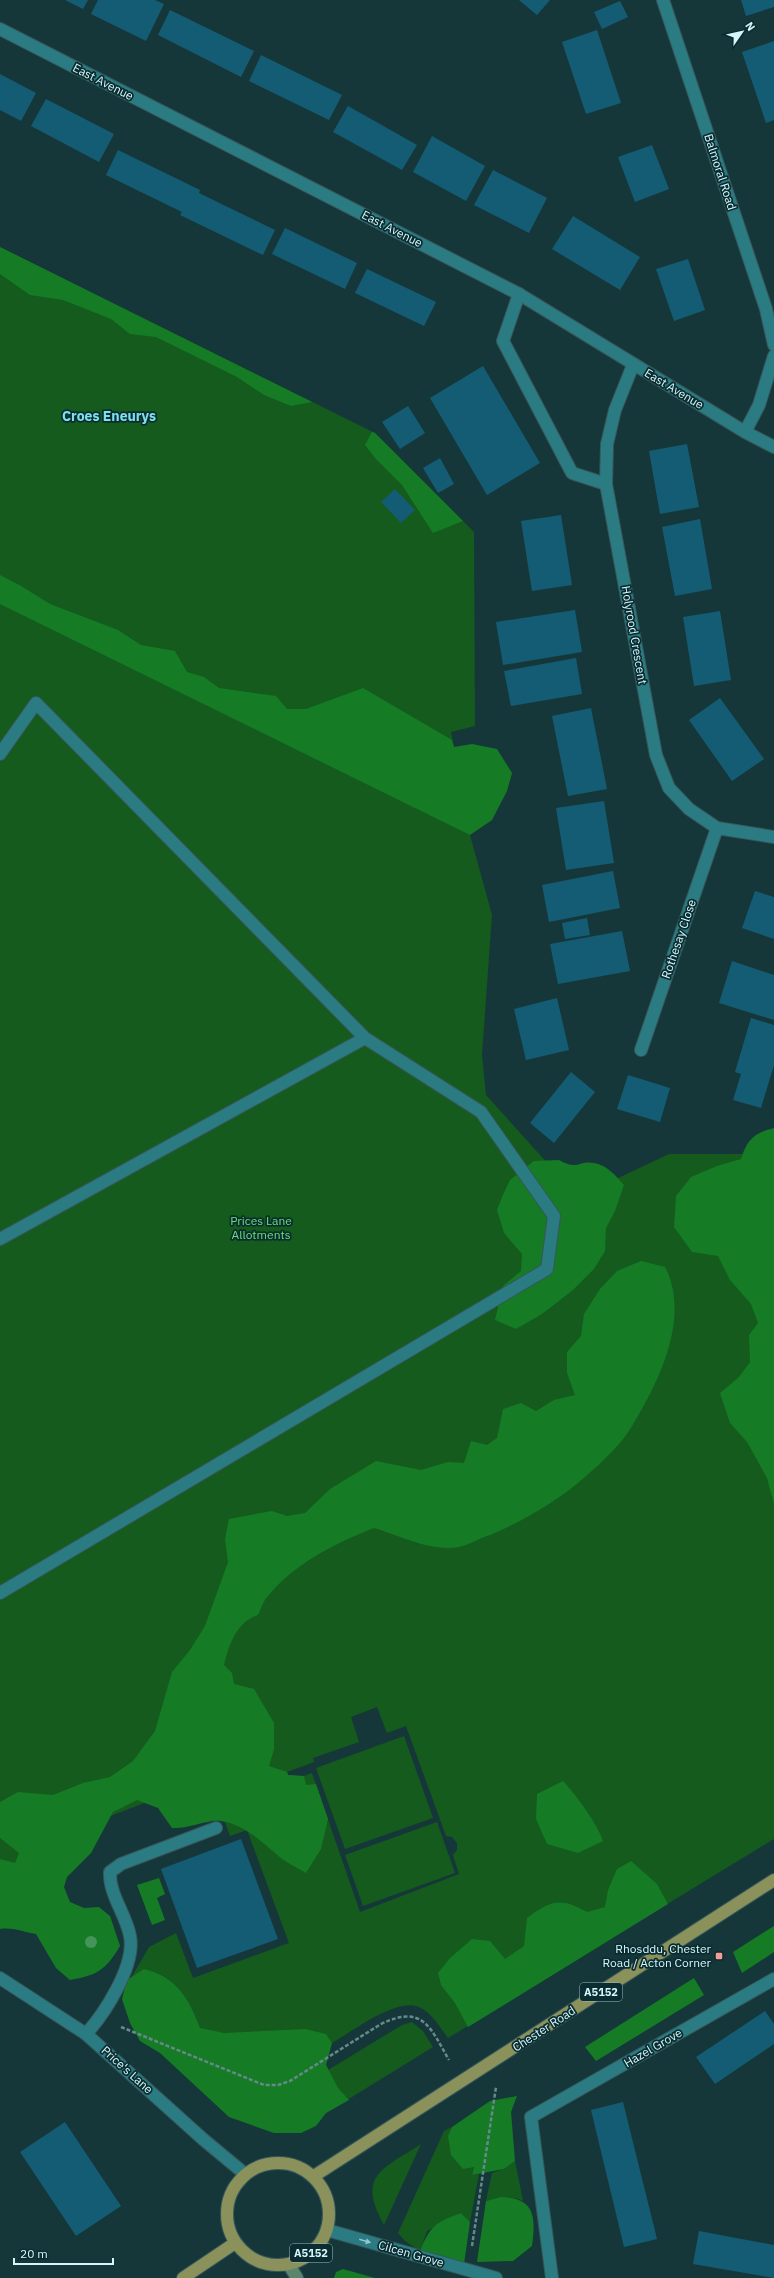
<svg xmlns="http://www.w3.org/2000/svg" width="774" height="2278" font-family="'IBM Plex Sans',sans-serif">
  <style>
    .green { fill: #145b1d; fill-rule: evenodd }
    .forest { fill: #157c25 }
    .building { fill: #145c73 }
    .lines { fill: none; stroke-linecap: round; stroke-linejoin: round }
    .lane-casing { stroke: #37575a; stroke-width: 14 }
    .street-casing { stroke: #37575a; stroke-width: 14 }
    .secondary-casing { stroke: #37575a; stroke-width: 14 }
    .primary-casing { stroke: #37575a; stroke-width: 14 }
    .path { stroke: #66898c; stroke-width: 2.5; stroke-dasharray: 4 2; stroke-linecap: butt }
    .lane { stroke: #2b7b83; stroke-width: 12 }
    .street { stroke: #2b7b83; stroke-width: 12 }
    .secondary { stroke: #5a866f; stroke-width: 12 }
    .primary { stroke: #8a915b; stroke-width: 12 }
    .tree { fill: #459459 }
    .oneway { fill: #90c6cc }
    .poi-dot { fill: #f59c95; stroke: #0b2c30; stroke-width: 1.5 }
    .labels { text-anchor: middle; stroke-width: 3.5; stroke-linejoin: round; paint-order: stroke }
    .shield { fill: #0b2c30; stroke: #97bbbf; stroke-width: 1 }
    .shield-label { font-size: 11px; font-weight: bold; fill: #d3f8fc }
    .street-label { font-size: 12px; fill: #d3f8fc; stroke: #0b2c30 }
    .park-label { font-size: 12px; fill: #6be072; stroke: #0b2c30 }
    .poi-label { font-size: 12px; fill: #d3f8fc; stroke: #0b2c30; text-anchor: end }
    .quarter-label { font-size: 14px; font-weight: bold; fill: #7ce1ec; stroke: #0b2c30 }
  </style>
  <rect width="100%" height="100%" fill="#16373a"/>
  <path class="green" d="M0,247l375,186 99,99 1,194 -24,6 19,103 22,80 -10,140 4,40 92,102 91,-43h105v685l-326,199c-8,-11 -16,-25 -29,-31 -22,-10 -68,25 -87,36l-6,21 2,6 74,-45 10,-3 11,9 10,16 -107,66 -20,7 -175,-142 18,-31 27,-14 17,45 96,-35 -42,-113 -17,6 -21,-58 -145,56 -64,82zM377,1707l10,26 19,-7 40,110 6,1 5,6v7l-4,5 6,19 -99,38 -48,-139 -8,3 -16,-1 -1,-3 27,-10 -1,-4 46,-16 -8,-25z
    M404,1736l29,82 -88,31 -29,-81z
    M437,1822l18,51 -92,33 -18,-51z
    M452,2127l-4,10 26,30 -2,8 7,-1 -9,48 -9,-9 -34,18 -7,20 -15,-10 -7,-8 46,-102z
    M421,2144l-37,81c-28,-50 -1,-56 37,-81z
    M515,2161l8,40c-12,-6 -24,-3 -37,0l6,-28 12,-4z"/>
  <path class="forest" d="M0,247l312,155 -21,4 -27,-11 -27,-18 -81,-40 -26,-3 -19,-15 -48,-19 -33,-5 -30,-21z
    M372,432l3,1 88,88 -30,12 -31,-48 -26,-26 -11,-14z
    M0,575l21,11 29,18 68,26 23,15 34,6 12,21 17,5 15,11 57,8 11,13h19l57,-21 89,52 2,7 18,-3 25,5 15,24 -5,18 -15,29 -22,15 -470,-231z
    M774,1128v376l-7,-26 -20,-36 -17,-19 -10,-30 19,-16 11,-15 -1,-27 9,-12 -7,-19 -21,-24 -12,-24 -26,-4 -18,-25 2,-31 15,-19 26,-11 24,-7c6,-19 13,-26 33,-31z
    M559,1160c20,11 19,0 35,3 13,2 22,13 30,22l-9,26 -9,17 -1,23 -11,18 -21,21 -31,24 -26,15 -21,-9 8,-34 18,-15 1,-17 -18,-21 -7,-23 5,-13 8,-17 24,-19z
    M641,1261l24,6c26,50 -6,115 -33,159 -11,19 -30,36 -47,51 -27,24 -62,44 -95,58 -10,3 -21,10 -31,12 -28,5 -58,-11 -85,-19 -38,15 -79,35 -106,68 -5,5 -7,13 -10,19 -22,7 -29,30 -34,50l8,8 2,11 20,5 20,34v26l-5,17 18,6 1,3 16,1 2,9 10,-1 12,35 -7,30 -15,24c-8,-5 -17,-9 -24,-14 -18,-15 -37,-35 -62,-38 -12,-2 -31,8 -48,7l-14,-20 -21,-8 -24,12 -22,41 -24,24 -3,10 6,15 14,6 15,-1 11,9 10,30c-15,25 -23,29 -50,34l-14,-12 -20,-34c-13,-2 -23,-7 -36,-5v-70l15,4 4,-10 -19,-15v-36l18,-10 35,3 30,-12 27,-6 23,-16 22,-30 17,-59 18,-22 15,-24 23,-64 -3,-23 4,-20 43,-8 15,5 18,-3 25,-24 46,-28 45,9 27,-8 16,1 7,-22 16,4 10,-7 6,-29 18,-6 15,8 18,-11 21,-5 -8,-22v-21l14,-16 3,-22 16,-25 17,-18z
    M563,1781c13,14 34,42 40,60l-25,12 -31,-9 -11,-25 1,-25z
    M631,1861l26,23 11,20 -200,123 -13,-24 -14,-18 -3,-12 12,-15 22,-19 18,2 15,18 19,-13 3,-28c24,-18 33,-21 60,-6l18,-5 3,-17 9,-21z
    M159,1878l6,16 -8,4 8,22 -13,5 -15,-40z
    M774,1926v26l-32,21 -9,-21z
    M144,1969c33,8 45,30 56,59l24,5 81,-4 21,5 6,9 -6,22 12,23 11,12 -23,13 -10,13 -15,7h-27l-45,-16 -69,-64 -20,-12 -10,-18 -8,-24 5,-19z
    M694,1978l10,17 -108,66 -11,-14z
    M517,2096l-6,16 4,49 -11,8 -32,6 2,-8 -11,2 -12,-14 -3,-19 4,-9 38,-26z
    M501,2197c34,1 35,20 31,49l-19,15 -36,1 9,-61z
    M461,2213l9,9 -6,42 -44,-13c10,-25 16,-29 41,-38z
    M343,2269l32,9h-41l2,-6z"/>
  <path class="building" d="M65,0h23l-5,9z
    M98,0h57l9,4 -18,37 -55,-27z
    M519,0h31l-13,15z
    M741,0h33v7l-28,9z
    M620,1l8,16 -26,12 -8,-17z
    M170,10l84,41 -13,26 -83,-42z
    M597,30l24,73 -35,11 -24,-72z
    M774,41v79l-8,3 -24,-71z
    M261,55l81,40 -13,25 -80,-39z
    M0,74l36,19 -15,28 -21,-11z
    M46,99l68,35 -15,28 -68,-36z
    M348,106l69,39 -15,25 -69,-38z
    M432,136l53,30 -19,35 -53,-29z
    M652,145l17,44 -34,13 -17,-45z
    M118,150l82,40 -1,3 76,37 -12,25 -83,-40 2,-3 -76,-37z
    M493,170l54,28 -18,35 -55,-28z
    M573,216l67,41 -20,33 -68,-41z
    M285,228l72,35 -12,26 -73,-35z
    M688,259l17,51 -31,11 -18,-52z
    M367,269l69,33 -12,24 -69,-33z
    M483,366l57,97 -53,32 -57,-97z
    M408,406l17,27 -25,16 -18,-27z
    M687,444l12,63 -39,7 -11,-63z
    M440,458l14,26 -16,9 -15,-25z
    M395,489l20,21 -14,13 -20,-21z
    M561,515l11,70 -40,6 -11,-70z
    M700,519l12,70 -37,7 -13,-69z
    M575,610l7,42 -79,13 -7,-43z
    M720,611l11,69 -37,6 -11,-69z
    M576,658l6,36 -71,12 -7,-35z
    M720,698l44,61 -32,22 -43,-61z
    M591,708l16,81 -39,7 -16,-80z
    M604,801l10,62 -48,7 -10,-62z
    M613,871l7,37 -71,14 -7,-37z
    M755,891l19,6v42l-32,-11z
    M587,918l3,17 -25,4 -3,-16z
    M622,931l8,40 -72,13 -8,-40z
    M732,961l42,14v45l-55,-17z
    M557,998l12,52 -43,10 -12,-51z
    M751,1018l23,7v40l-13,43 -28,-8 8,-26 -6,-2z
    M571,1072l24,20 -41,51 -24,-20z
    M628,1075l42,13 -10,34 -43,-13z
    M241,1839l37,100 -81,29 -36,-99z
    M765,2011l9,13v20l-59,40 -19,-27z
    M623,2102l34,137 -33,8 -33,-137z
    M65,2122l56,84 -45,30 -56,-84z
    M699,2231l75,14v33l-81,-14z"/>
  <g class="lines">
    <defs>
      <path id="lane" d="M519,294l-16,47 69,132 34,11
        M0,754l36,-51 329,335 116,74 73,104 -7,53 -547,324
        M0,1239l365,-201
        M86,2034c19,-21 50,-69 44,-98 -4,-22 -21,-41 -20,-64l11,-8 95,-36"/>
      <path id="street" d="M663,0l103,309 8,36
        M0,29l519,265 226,138 29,15
        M633,365l-18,45 -8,34 -1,40 50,271 13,33 20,21 28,19 57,9
        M745,432l14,-27 15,-49
        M641,1050l76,-222
        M0,1978l86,56 118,106 41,34
        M327,2230l169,48
        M552,2278l-21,-161 243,-138"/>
      <path id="secondary" d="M289,2265l8,13"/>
      <path id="primary" d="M227 2214a51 51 0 1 1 102 0a51 51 0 1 1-102 0Z
        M314,2176l460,-296
        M183,2278l52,-35"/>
    </defs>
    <use href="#lane" class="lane-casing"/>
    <use href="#street" class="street-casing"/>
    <use href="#secondary" class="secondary-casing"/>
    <use href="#primary" class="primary-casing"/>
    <path class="path" d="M121,2027l143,58h14l12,-4 91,-57c42,-20 49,3 68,36
      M472,2246l24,-159"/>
    <use href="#lane" class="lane"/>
    <use href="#street" class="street"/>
    <use href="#secondary" class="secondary"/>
    <use href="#primary" class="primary"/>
  </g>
  <circle class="tree" cx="91" cy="1942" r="6"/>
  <defs><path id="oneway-solid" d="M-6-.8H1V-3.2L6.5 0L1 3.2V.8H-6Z"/></defs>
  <use class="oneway" href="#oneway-solid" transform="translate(365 2241) rotate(16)"/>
  <rect class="poi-dot" x="715" y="1952" width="8" height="8" rx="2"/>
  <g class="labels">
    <g class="shield">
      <rect x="580" y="1983" width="42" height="18" rx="3"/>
      <rect x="290" y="2244" width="42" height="18" rx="3"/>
    </g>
    <g class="shield-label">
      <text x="601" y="1996">A5152</text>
      <text x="311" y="2257">A5152</text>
    </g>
    <g class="street-label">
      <text transform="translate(103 82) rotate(27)" y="4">East Avenue</text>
      <text transform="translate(720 172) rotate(72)" y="4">Balmoral Road</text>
      <text transform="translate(392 229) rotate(27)" y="4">East Avenue</text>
      <text transform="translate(674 389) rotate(31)" y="4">East Avenue</text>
      <text transform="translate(634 635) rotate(80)" y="4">Holyrood Crescent</text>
      <text transform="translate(679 939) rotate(-71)" y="4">Rothesay Close</text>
      <text transform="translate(544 2029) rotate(-33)" y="4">Chester Road</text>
      <text transform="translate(653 2048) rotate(-30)" y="4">Hazel Grove</text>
      <text transform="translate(127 2070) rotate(42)" y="4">Price's Lane</text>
      <text transform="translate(411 2254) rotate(16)" y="4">Cilcen Grove</text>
    </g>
    <g class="park-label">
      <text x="261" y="1225">Prices Lane<tspan x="261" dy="14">Allotments</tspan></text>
    </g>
    <g class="poi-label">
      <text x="711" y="1953">Rhosddu, Chester<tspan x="711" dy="14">Road / Acton Corner</tspan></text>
    </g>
    <g class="quarter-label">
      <text x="109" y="421">Croes Eneurys</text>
    </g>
  </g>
  <g transform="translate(742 32) rotate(56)" stroke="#0b2c30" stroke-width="3" paint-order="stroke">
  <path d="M0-3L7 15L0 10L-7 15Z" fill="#d3f8fc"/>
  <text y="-6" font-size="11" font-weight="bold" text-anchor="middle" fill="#d3f8fc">N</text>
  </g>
  <path d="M14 2258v6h99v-6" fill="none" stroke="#d3f8fc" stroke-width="2"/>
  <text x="20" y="2258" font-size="12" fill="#d3f8fc" stroke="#0b2c30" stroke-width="3" paint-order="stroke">20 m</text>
</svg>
